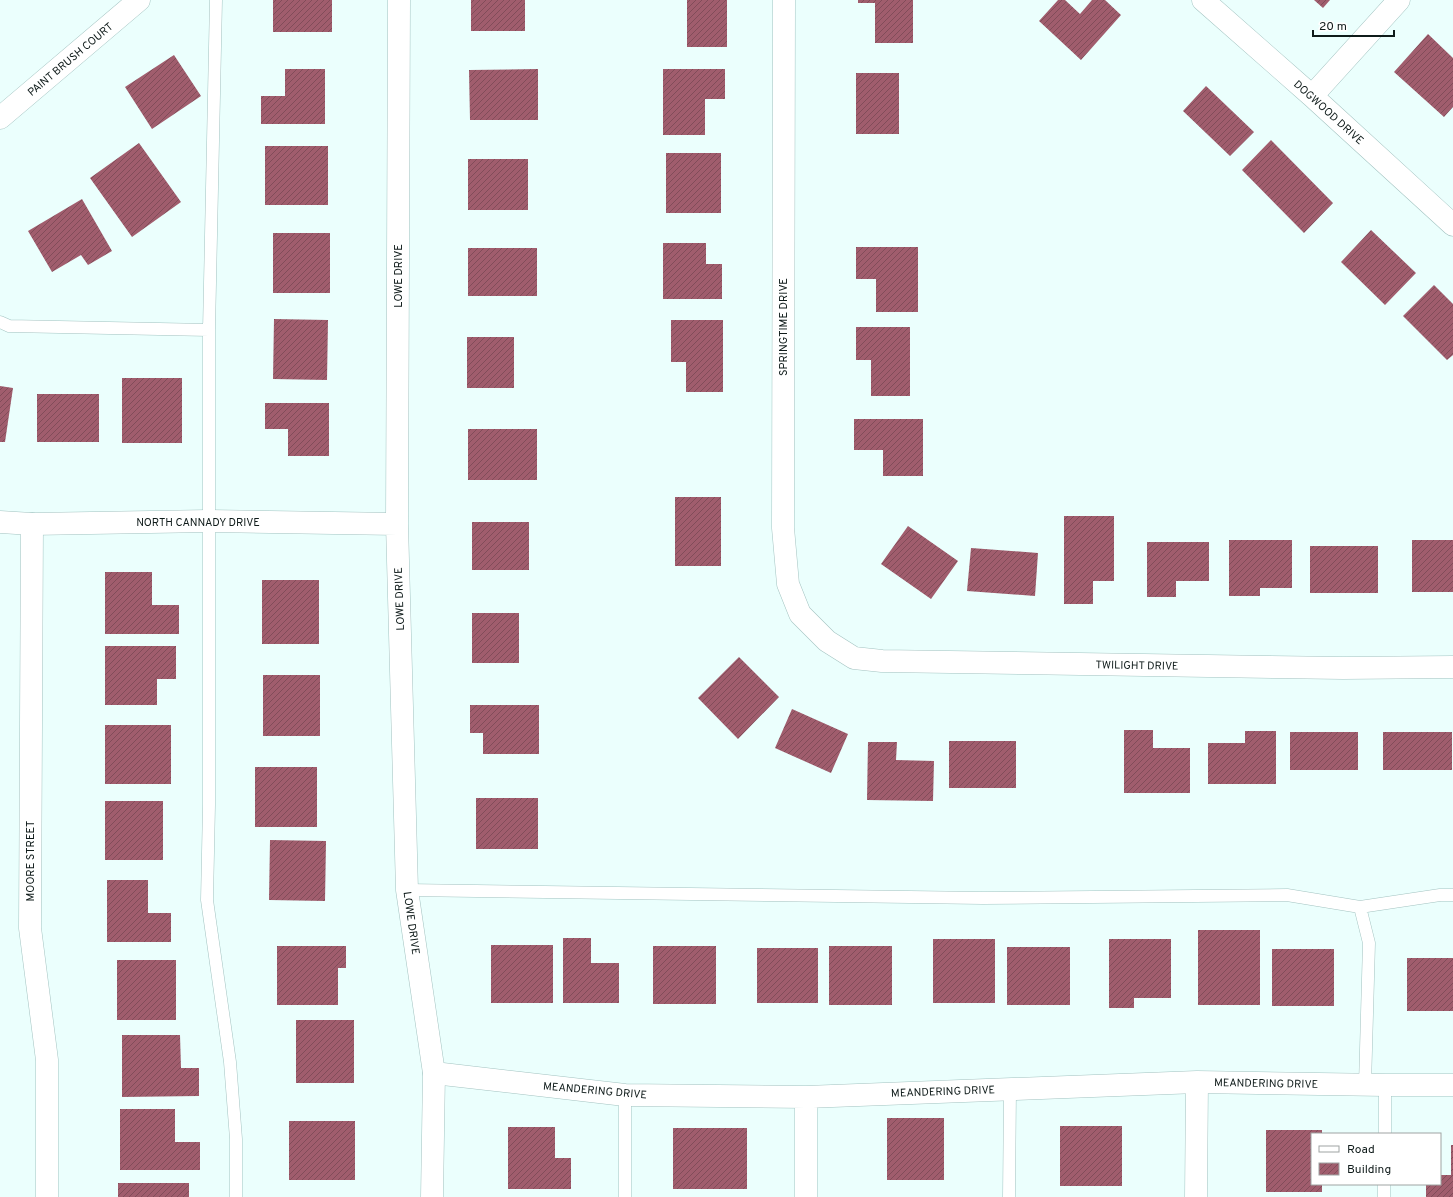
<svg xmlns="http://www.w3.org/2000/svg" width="1453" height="1197" font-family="Overpass,sans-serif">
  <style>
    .building { fill: url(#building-hatch) }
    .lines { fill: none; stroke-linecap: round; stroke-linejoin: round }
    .service-casing { stroke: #a3c3c1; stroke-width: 13 }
    .minor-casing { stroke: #a3c3c1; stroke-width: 23 }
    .tertiary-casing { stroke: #a3c3c1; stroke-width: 23 }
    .service { stroke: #fff; stroke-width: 12 }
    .minor { stroke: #fff; stroke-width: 22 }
    .tertiary { stroke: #fff; stroke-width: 22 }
    .labels { text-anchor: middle; stroke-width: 3; stroke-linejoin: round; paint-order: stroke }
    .street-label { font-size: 11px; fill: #0f1b1a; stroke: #fff }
  </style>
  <defs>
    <pattern id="building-hatch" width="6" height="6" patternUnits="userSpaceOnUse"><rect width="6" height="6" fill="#a05d6d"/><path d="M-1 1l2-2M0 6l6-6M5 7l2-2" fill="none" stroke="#814c59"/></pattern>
  </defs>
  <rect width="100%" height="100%" fill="#ebfffd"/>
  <path class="building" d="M273,0h59v32h-59z
    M471,0h54v31h-54z
    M687,0h40v47h-40z
    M858,0h55v43h-38v-40h-17z
    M1058,0h7l15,14 12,-14h13l16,15 -40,45 -42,-39z
    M1314,0h16l-7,8z
    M1428,34l25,24v49l-9,10 -50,-45z
    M174,55l27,41 -49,33 -27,-42z
    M285,69h40v55h-64v-28h24z
    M538,69v51h-68l-1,-50z
    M663,69h62v30h-20v36h-42z
    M856,73h43v61h-43z
    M1206,86l48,46 -24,24 -47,-45z
    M1271,140l62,63 -29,30 -62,-63z
    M139,143l42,59 -49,35 -42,-59z
    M265,146h63v59h-63z
    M666,153h55v60h-55z
    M468,159h60v51h-60z
    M82,199l30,52 -24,14 -7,-10 -29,17 -24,-41z
    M1371,230l45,43 -31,32 -44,-43z
    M273,233h57v60h-57z
    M663,243h43v21h16v35h-59z
    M856,247h62v65h-42v-33h-20z
    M468,248h69v48h-69z
    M1434,285l19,19v51l-6,5 -44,-44z
    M274,319l54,1 -1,60 -54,-1z
    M671,320h52v72h-37v-30h-15z
    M856,327h54v69h-39v-36h-15z
    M467,337h47v51h-47z
    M122,378h60v65h-60z
    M0,386l13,2 -8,54h-5z
    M37,394h62v48h-62z
    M265,403h64v53h-41v-27h-23z
    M854,419h69v57h-40v-26h-29z
    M468,429h69v51h-69z
    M675,497h46v69h-46z
    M1064,516h50v65h-21v23h-29z
    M472,522h57v48h-57z
    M908,526l50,35 -27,38 -50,-35z
    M1229,540h63v48h-32v8h-31z
    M1412,540h41v52h-41z
    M1147,542h62v39h-33v16h-29z
    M1310,546h68v47h-68z
    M971,548l67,5 -3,43 -68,-5z
    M105,572h47v33h27v29h-74z
    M262,580h57v64h-57z
    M472,613h47v50h-47z
    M105,646h71v33h-19v26h-52z
    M739,657l40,40 -41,42 -40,-41z
    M263,675h57v61h-57z
    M470,705h69v49h-56v-21h-13z
    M792,709l56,25 -17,39 -56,-25z
    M105,725h66v59h-66z
    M1124,730h29v18h37v45h-66z
    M1245,731h31v53h-68v-41h37z
    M1290,732h68v38h-68z
    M1383,732h69v38h-69z
    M949,741h67v47h-67z
    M868,742h29l-1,18 38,1 -1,40 -66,-1z
    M255,767h62v60h-62z
    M476,798h62v51h-62z
    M105,801h58v59h-58z
    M270,840l56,1 -1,60 -56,-1z
    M107,880h41v33h23v29h-64z
    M1198,930h62v75h-62z
    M563,938h28v25h28v40h-56z
    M933,939h62v64h-62z
    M1109,939h62v59h-37v10h-25z
    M491,945h62v58h-62z
    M277,946h69v22h-8v37h-61z
    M653,946h63v58h-63z
    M829,946h63v59h-63z
    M1007,947h63v58h-63z
    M757,948h61v55h-61z
    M1272,949h62v57h-62z
    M1407,958h46v53h-46z
    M117,960h59v60h-59z
    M296,1020h58v63h-58z
    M122,1035h58l1,33h18v28l-77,1z
    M120,1109h55v33h25v28h-80z
    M887,1118h57v62h-57z
    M289,1121h66v59h-66z
    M1060,1126h62v60h-62z
    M508,1127h47v31h16v31h-63z
    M673,1128h74v61h-74z
    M1266,1130h56v4h-10v50h10v8h-56z
    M1451,1145h2v52h-27v-13h14v-9h11z
    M118,1183h71v14h-71z"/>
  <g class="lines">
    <defs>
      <path id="service" d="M0,322l9,4 200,4v475l-2,95 23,162 6,77v58
        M209,330l7,-330
        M407,890l576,8 304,-3 73,12 9,36 -4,142
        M1360,907l80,-12h13
        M1385,1134v-49
        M625,1197v-102
        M1009,1197l1,-108
        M1384,1197v-13"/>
      <path id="minor" d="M784,0l-1,528 5,56 12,30 27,27 27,17 28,3 461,7 110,-1
        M1203,0l109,96 141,129
        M1312,96l87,-96
        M0,118l139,-118
        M32,524l-2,404 17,132v137
        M434,1073l191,22 181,2 391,-15 188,3h68
        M806,1097v100
        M1196,1197l1,-115"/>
      <path id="tertiary" d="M399,0l-2,524 10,366 27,183 -2,124
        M0,522l32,2 177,-3 188,3"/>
    </defs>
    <use href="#service" class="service-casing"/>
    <use href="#minor" class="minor-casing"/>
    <use href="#tertiary" class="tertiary-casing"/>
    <use href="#service" class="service"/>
    <use href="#minor" class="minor"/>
    <use href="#tertiary" class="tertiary"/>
  </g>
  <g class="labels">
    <g class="street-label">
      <text transform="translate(70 59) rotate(-40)" y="4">PAINT BRUSH COURT</text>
      <text transform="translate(1329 112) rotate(42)" y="4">DOGWOOD DRIVE</text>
      <text transform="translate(398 276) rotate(-90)" y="4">LOWE DRIVE</text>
      <text transform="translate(783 327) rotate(-90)" y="4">SPRINGTIME DRIVE</text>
      <text x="198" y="526">NORTH CANNADY DRIVE</text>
      <text transform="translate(399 599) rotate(-92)" y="4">LOWE DRIVE</text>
      <text transform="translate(1137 665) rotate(1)" y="4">TWILIGHT DRIVE</text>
      <text transform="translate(30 861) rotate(-90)" y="4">MOORE STREET</text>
      <text transform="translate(412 923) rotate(82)" y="4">LOWE DRIVE</text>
      <text transform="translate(1266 1083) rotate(1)" y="4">MEANDERING DRIVE</text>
      <text transform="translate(595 1090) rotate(5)" y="4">MEANDERING DRIVE</text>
      <text transform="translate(943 1091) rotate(-2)" y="4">MEANDERING DRIVE</text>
    </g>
  </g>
  <rect x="1311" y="1133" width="130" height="52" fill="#ffffff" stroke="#9fa4a3"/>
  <rect x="1319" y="1146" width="20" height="6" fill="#ffffff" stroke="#9fa4a3"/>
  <text x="1347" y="1153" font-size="12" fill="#0f1b1a">Road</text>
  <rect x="1319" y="1163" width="20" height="12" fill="url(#building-hatch)" stroke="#9fa4a3"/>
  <text x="1347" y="1173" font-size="12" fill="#0f1b1a">Building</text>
  <path d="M1313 30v6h81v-6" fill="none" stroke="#0f1b1a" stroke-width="2"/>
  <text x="1319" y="30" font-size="12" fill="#0f1b1a" stroke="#ffffff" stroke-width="3" paint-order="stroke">20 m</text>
</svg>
